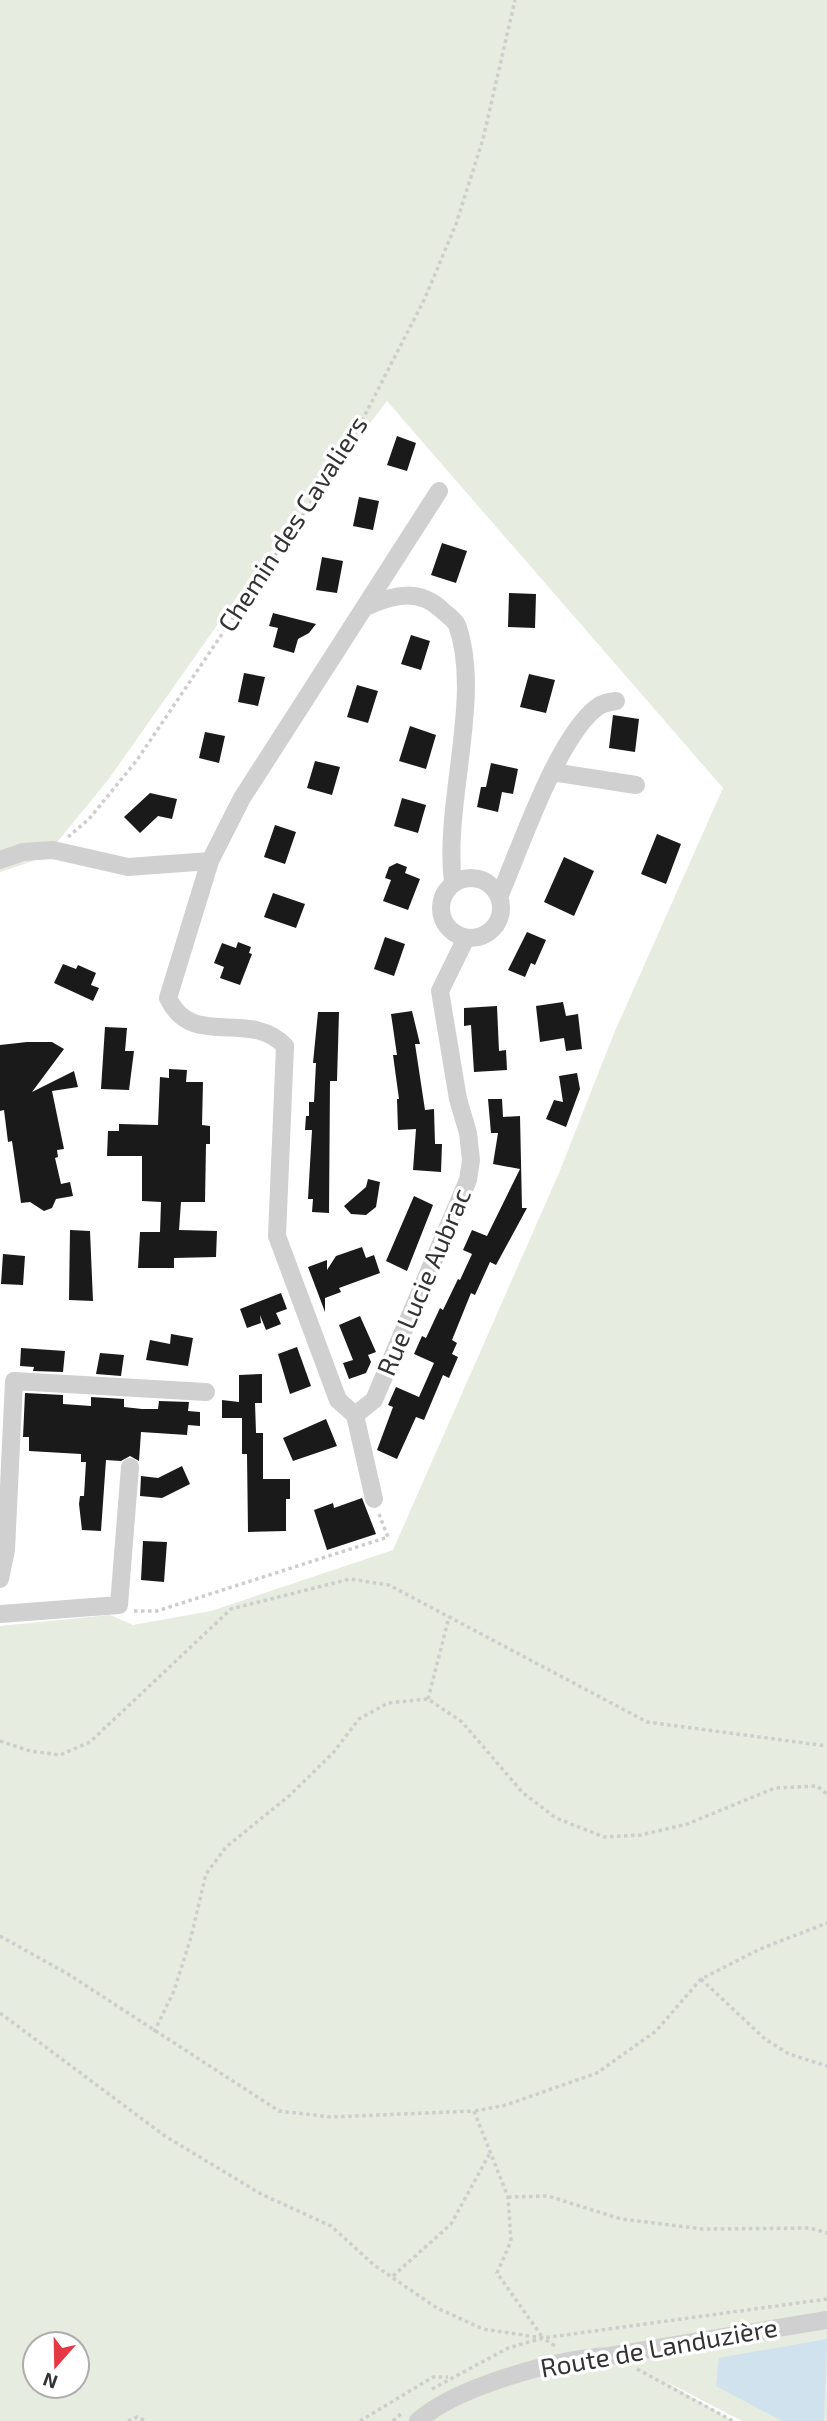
<svg xmlns="http://www.w3.org/2000/svg" width="827" height="2421" font-family="'Exo 2',sans-serif">
  <style>
    .green { fill: #e6ecdf; fill-rule: evenodd }
    .water { fill: #cfe2ee }
    .building { fill: #1a1a1a }
    .lines { fill: none; stroke-linecap: round; stroke-linejoin: round }
    .path { stroke: #cdcdcd; stroke-width: 3.5; stroke-dasharray: 3.5 3.5; stroke-linecap: butt }
    .street { stroke: #d0d0d0; stroke-width: 18 }
    .labels { text-anchor: middle; stroke-width: 7; stroke-linejoin: round; paint-order: stroke }
    .street-label { font-size: 26px; fill: #333; stroke: #fff }
  </style>
  <rect width="100%" height="100%" fill="#fff"/>
  <path class="green" d="M0,0h827v2421h-85l-81,-42 72,42h-733v-795l110,-11 23,10 78,-14 182,-61 166,-377 56,-142 108,-243 -336,-387 -143,186 -136,193 -63,77 -45,15zM35,2344h42v42h-42z"/>
  <path class="water" d="M827,2339l-3,82h-42l-66,-35 3,-28z"/>
  <path class="building" d="M397,436l19,7 -9,28 -20,-6z
    M359,497l20,4 -6,29 -20,-4z
    M442,543l25,8 -11,32 -25,-8z
    M322,557l21,4 -6,32 -21,-3z
    M509,593l27,1 -1,34 -27,-1z
    M273,613l43,11 -7,9 -11,6 -4,14 -21,-6 5,-19 -9,-2z
    M411,635l19,6 -9,29 -20,-6z
    M244,673l21,4 -7,29 -20,-4z
    M529,674l26,6 -9,33 -26,-6z
    M357,685l21,6 -10,32 -21,-6z
    M613,715l26,4 -4,33 -26,-4z
    M410,726l26,9 -10,34 -27,-8z
    M205,732l20,4 -6,27 -20,-5z
    M315,761l25,6 -8,28 -25,-7z
    M491,763l27,6 -5,25 -11,-2 -4,20 -21,-5 4,-20h5z
    M150,793l27,6 -5,20 -14,-3 -18,17 -16,-16z
    M402,798l24,7 -8,28 -24,-7z
    M275,825l21,7 -11,32 -21,-7z
    M657,834l24,10 -15,40 -25,-10z
    M564,857l30,14 -20,45 -30,-14z
    M397,863l10,4 -2,6 15,6 -12,31 -25,-9 8,-21 -6,-2 4,-11z
    M273,893l32,11 -9,24 -32,-11z
    M527,932l19,8 -11,25 -4,-2 -6,14 -17,-7z
    M385,937l20,7 -11,32 -20,-7z
    M238,942l13,5 -2,6 3,1 -12,31 -20,-7 4,-11 -10,-4 8,-20 14,5z
    M63,964l13,5 2,-4 18,8 -5,12 8,3 -6,13 -39,-18z
    M563,1002l3,14 12,-2 4,35 -16,2 -2,-13 -24,4 -4,-36z
    M497,1006l2,45 7,-1 1,20 -33,2 -3,-47 -7,1v-18z
    M412,1011l8,33h-5l10,66 9,-1 1,35h7l-1,28 -28,-2 3,-41 -18,1 -1,-31h2l-6,-44h4l-6,-41z
    M318,1012h21l-2,69h-7l-1,132 -17,-1 1,-13h-5l4,-69h-7l1,-14h3v-14h5l2,-39h-3z
    M105,1027l22,1 -2,23h9l-5,39 -28,-1z
    M27,1042h25l12,7 -32,43 42,-21 4,16 -26,4 12,58 -7,1 1,7 -3,1 6,26 9,-2 3,14 -17,3 -4,9 -8,3 -14,-9 -9,1 -9,-62 -4,1 -4,-32 -4,1v-66z
    M169,1069l18,1 -1,12h17l-1,43 8,1v18h-4l-1,58h-24l-2,28 38,1 -1,26 -42,1v10h-36l2,-36h20l1,-30 -19,-1v-45h-35l1,-25h11v-7l39,1 2,-48 9,1z
    M577,1073l3,16 -14,38 -20,-8 8,-19 9,2 -4,-26z
    M488,1099h14l1,18 17,-1 2,92h5l-31,57 -6,-3 -15,33 -4,-2 -19,47 5,3 -5,11 6,3 -9,21 -6,-3 -19,45 -8,-3 -19,42 -20,-9 16,-43 -5,-2 8,-18 23,10 15,-34 -20,-9 8,-18 4,2 14,-30 3,2 15,-31 2,1 12,-26 -9,-4 9,-20 15,6 33,-67 -27,-5 5,-31h-7z
    M368,1179l12,3 -4,25 -10,8 -15,-1 -7,-8 22,-19z
    M414,1196l19,9 -26,66 -21,-10z
    M70,1230l20,1 3,70 -24,-1z
    M362,1247l4,11 8,-3 6,18 -41,15 2,4 -16,6v14l-17,-45 19,-7v10l9,-14z
    M3,1254l22,2 -2,29 -22,-1z
    M281,1293l6,16 -11,4 5,11 -15,6 -6,-15 1,8 -14,5 -7,-19z
    M360,1316l16,36 -8,3 3,7 -5,11 -17,6 -6,-16 10,-3 -14,-35z
    M171,1334l22,4 -5,28 -42,-6 4,-20 20,4z
    M297,1347l14,39 -21,8 -12,-40z
    M21,1348l44,3 -2,21 -30,-1 1,-4 -14,-1z
    M100,1353l24,2 -3,21 -25,-2z
    M262,1374v29h-7l1,30h7v46h27v20h-4v32l-38,1 -1,-78h-5v-36h-20v-18l17,2v-27z
    M25,1393l38,2v9l28,2v-9l33,2v8l18,2h16l1,-8 30,1 -1,9 12,1v14l-12,-1 -1,10 -46,-3 -2,29 -9,-5 -9,5 -15,-1 -5,71 -19,-1 -3,-26 1,-8h4l2,-34h-5v-8l-52,-3v-14h-6z
    M326,1419l11,27 -44,15 -10,-23z
    M182,1466l8,18 -28,14 -22,-2 1,-20 17,2z
    M362,1498l14,36 -49,16 -13,-40 19,-7 1,5z
    M143,1541l24,1 -3,40 -23,-2z"/>
  <g class="lines">
    <path class="path" d="M68,837l21,-18 48,-59 212,-314 76,-148 31,-74 27,-85 32,-139
      M134,1611h23l231,-74 -9,-23
      M428,1699l21,-82
      M0,1741l30,10 30,4 30,-13 141,-133 119,-30 39,6 258,137 180,24
      M0,1936l68,38 211,137 52,6 143,-6 34,86 3,44 -14,32 46,65
      M701,1979l64,60 24,15 38,12
      M0,2013l165,123 96,58 70,32 43,39 63,43 46,21 60,9 12,8
      M154,2032l20,-41 17,-54 15,-63 20,-27 63,-51 44,-43 26,-34 29,-16 40,-4 34,23 61,71 33,25 48,19 37,-2 46,-11 88,-36 42,-2 10,8
      M475,2111l31,-6 91,-32 59,-42 45,-52 59,-30 67,-26
      M508,2197l40,-1 73,23 82,10 107,-1 17,5
      M393,2276l58,-52 39,-71
      M637,2369l96,52
      M432,2389l76,-41 35,-10 284,-39
      M128,2421l9,-4 9,4
      M360,2421l73,-44h15
      M393,2421l9,-8"/>
    <path class="street" d="M368,606c27,-12 51,-17 74,4 5,5 12,9 15,15 26,72 -14,178 -4,258
      M552,772l84,13
      M0,860l23,-8 30,-2 75,17 82,-6 32,-63 197,-307
      M210,861l-42,137c24,52 81,10 117,48l-8,190 61,164 17,15 19,84
      M441 908a30 30 0 1 1 60 0a30 30 0 1 1-60 0Z
      M499,897c21,-48 57,-157 97,-189 6,-5 13,-6 20,-7
      M355,1415l19,-15 94,-220 3,-20 -3,-27 -10,-34 -18,-108 26,-53
      M0,1579l6,-29 8,-169 192,11
      M0,1614l119,-9 11,-138
      M418,2421c39,-35 139,-62 191,-65l218,-36"/>
  </g>
  <g class="labels">
    <g class="street-label">
      <text transform="translate(293 524) rotate(-57)" y="9">Chemin des Cavaliers</text>
      <text transform="translate(424 1282) rotate(-67)" y="9">Rue Lucie Aubrac</text>
      <text transform="translate(659 2348) rotate(-10)" y="9">Route de Landuzière</text>
    </g>
  </g>
  <g transform="translate(56 2365) rotate(200)"><circle r="33" fill="#ffffff" stroke="#adadad" stroke-width="2"/>
  <path d="M0-5L12 26L0 18L-12 26Z" fill="#e63946"/>
  <text y="-10" font-size="19" font-weight="bold" text-anchor="middle" fill="#333333">N</text>
  </g>
</svg>
